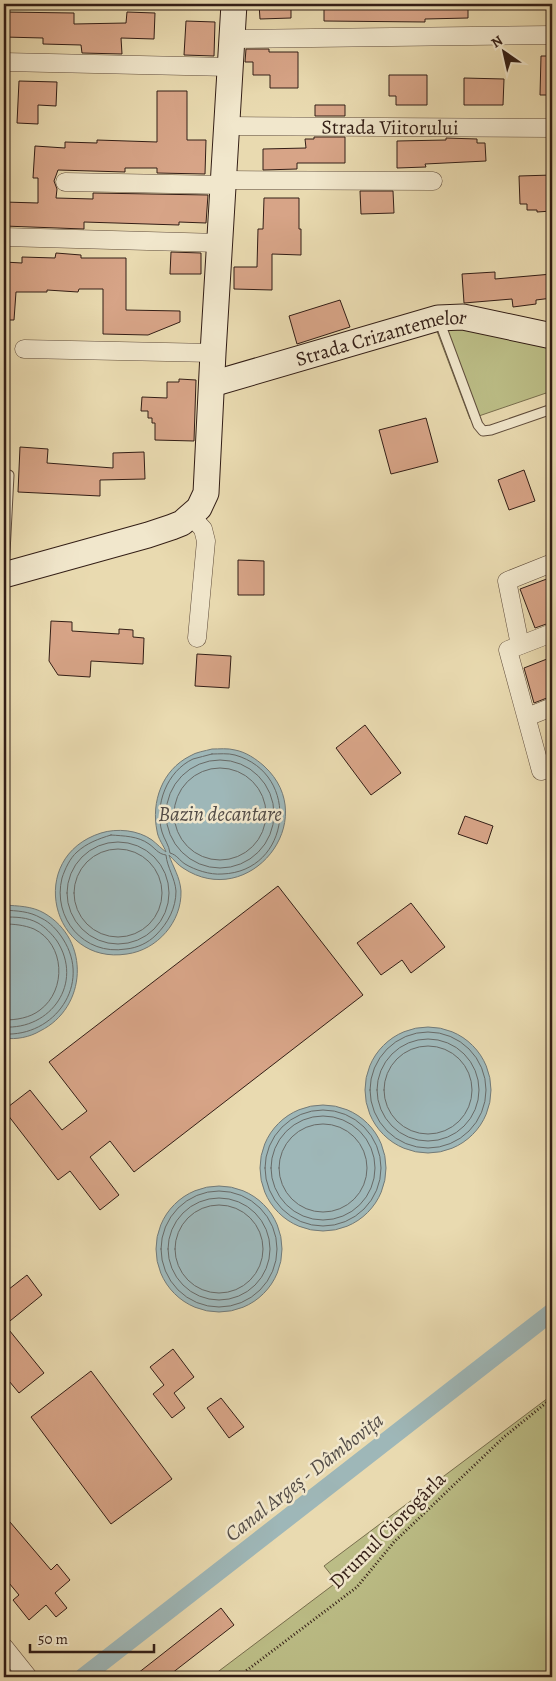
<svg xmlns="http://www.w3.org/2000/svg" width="556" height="1681" font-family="Alegreya,serif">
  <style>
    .green { fill: #bcbe87; stroke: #786e4e }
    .water { fill: #9eb7b8; stroke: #737a77 }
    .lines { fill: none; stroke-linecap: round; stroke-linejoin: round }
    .shore { stroke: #686a67; stroke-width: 1 }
    .canal { stroke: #9eb7b8; stroke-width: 18 }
    .building { fill: #d7a487; stroke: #331e16 }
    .lane-casing { stroke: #604d3c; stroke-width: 11 }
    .street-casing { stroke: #604d3c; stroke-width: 19 }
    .secondary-casing { stroke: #331e16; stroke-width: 27 }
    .path { stroke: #331e16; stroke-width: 3; stroke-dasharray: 1 2.5; stroke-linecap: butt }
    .lane { stroke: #f1e7cc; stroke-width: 9 }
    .street { stroke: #f1e7cc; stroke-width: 18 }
    .secondary { stroke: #f1e7cc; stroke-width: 25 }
    .labels { text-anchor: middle; stroke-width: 5; stroke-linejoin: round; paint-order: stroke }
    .street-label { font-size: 20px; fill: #331e16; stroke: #f1e7cc }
    .water-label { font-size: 21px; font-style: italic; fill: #534c47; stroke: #f1e7cc }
  </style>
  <rect width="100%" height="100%" fill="#e9dab0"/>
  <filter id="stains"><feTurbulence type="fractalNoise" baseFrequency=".004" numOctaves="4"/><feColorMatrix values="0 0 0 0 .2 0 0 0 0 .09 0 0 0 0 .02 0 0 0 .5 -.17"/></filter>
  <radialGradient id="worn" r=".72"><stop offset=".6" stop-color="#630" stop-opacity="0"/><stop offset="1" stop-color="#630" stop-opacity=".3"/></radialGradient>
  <path class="green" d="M458,325l94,22v44l-82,28 -35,-93z
    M552,1395v282h-341l126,-95 -13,-16z"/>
  <path class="water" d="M212,749c7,0 16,-1 23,1 11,2 21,9 29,16 59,54 -15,146 -81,102 -5,-3 -10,-9 -14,-13 4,12 11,22 12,36 1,31 -24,59 -54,63 -76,12 -102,-97 -26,-121 16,-5 37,-3 51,7 5,4 10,9 14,12 -2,-6 -8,-13 -9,-21 -6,-29 5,-61 33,-75 6,-4 15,-5 22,-7z
    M4,905c14,1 28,1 40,8 47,27 43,95 -4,118 -10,6 -24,9 -36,7z
    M365 1090a63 63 0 1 1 126 0a63 63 0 1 1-126 0Z
    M260 1168a63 63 0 1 1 126 0a63 63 0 1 1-126 0Z
    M156 1249a63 63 0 1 1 126 0a63 63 0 1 1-126 0Z"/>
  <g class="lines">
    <path class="shore" d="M212,754c7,0 16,-1 23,1 67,19 56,117 -13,119 -12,1 -27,-4 -37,-10 -6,-4 -8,-9 -15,-11 -1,-8 -6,-14 -8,-21 -8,-27 5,-61 31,-73 6,-2 13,-3 19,-5z
      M166 814a54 54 0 1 1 108 0a54 54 0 1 1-108 0Z
      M174 814a46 46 0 1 1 92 0a46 46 0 1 1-92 0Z
      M111,835c13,1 27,1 38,9 6,4 9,10 17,11 1,12 9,23 10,36 0,17 -8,32 -20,44 -8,8 -19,13 -30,14 -42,7 -74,-31 -64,-71 3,-9 8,-20 15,-26 10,-9 21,-13 34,-17z
      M67 893a51 51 0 1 1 102 0a51 51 0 1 1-102 0Z
      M74 893a44 44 0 1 1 88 0a44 44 0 1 1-88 0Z
      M4,910c13,1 25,1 37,8 9,4 17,13 22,21 29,45 -8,98 -59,95
      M4,917c12,0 23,0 34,6 7,4 14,11 19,18 27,42 -6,89 -53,86
      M4,924c10,0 20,1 30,5 31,15 33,61 6,81 -10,8 -24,10 -36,10
      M370 1090a58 58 0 1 1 116 0a58 58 0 1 1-116 0Z
      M377 1090a51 51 0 1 1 102 0a51 51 0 1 1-102 0Z
      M384 1090a44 44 0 1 1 88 0a44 44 0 1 1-88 0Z
      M265 1168a58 58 0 1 1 116 0a58 58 0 1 1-116 0Z
      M271 1168a52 52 0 1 1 104 0a52 52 0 1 1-104 0Z
      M279 1168a44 44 0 1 1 88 0a44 44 0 1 1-88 0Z
      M161 1249a58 58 0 1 1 116 0a58 58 0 1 1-116 0Z
      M168 1249a51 51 0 1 1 102 0a51 51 0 1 1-102 0Z
      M175 1249a44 44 0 1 1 88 0a44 44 0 1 1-88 0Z"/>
    <path class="canal" d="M83,1677l469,-365"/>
  </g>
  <path class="building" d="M259,4h32v14l-31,1z
    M324,4h144v14l-43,1v3l-101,-1z
    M4,12l70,1v11l52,-1 1,-11 28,1 -1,26 -33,-1 1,16 -40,-1 -1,-8 -38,-1v-6l-39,-1z
    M186,21l29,1 -1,34 -30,-1z
    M246,49h23v3h29v36h-28v-13h-17v-13h-8z
    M541,56h11v39h-12z
    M389,75h38v30h-31v-9h-7z
    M464,78l40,1 -1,26h-39z
    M19,81l38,1 -1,24 -18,-1v19l-21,-1z
    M157,91h30v49h19l-1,34 -48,-1v-5h-32v4l-67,-2 -4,11 3,8 -1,9 37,1v-6l115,2 -2,28 -27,-1v3l-95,-3v7l-80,-3v-24l34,1v-25h-5l2,-32 30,2v-6l32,1v-3l60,2z
    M315,105h30v11h-30z
    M314,137h31v26h-48v6l-34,1v-21l43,-1 -1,-9h9z
    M446,138l31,1v4h8l1,18 -61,3 1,3 -29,1v-27l49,-1z
    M552,175v36l-15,1v-2h-10v-6h-7l-1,-28z
    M360,191h33l1,22 -33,1z
    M264,198h35v31h2v26l-29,-1v36l-38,-1v-22h23l1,-38h5z
    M171,252l30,1v21h-31z
    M56,253l25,2v3h45v52l54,1v11l-32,13 -45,-1v-45h-24l-1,3 -31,-2v2h-31l-2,28h-10v-58l18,1v-6l33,1z
    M495,272v7l57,-5v24l-16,2v4l-23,3 -1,-8 -48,4 -2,-29z
    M340,300l10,27 -53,17 -8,-28z
    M179,379l17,1 -2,61 -39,-1v-17h-3v-5h-4v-7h-7l1,-14 25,1v-16h12z
    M426,418l12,44 -47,12 -12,-44z
    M20,447l28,2 -1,14 66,5v-15l31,-1 1,27 -45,1v16l-82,-4z
    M524,470l11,31 -26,9 -11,-30z
    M238,560l26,1v34h-26z
    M552,577v45l-17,6 -15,-39z
    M51,621l21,1v9l47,3v-5l14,1v7l11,1 -1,26 -52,-3 -1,16 -32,-2 -9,-14z
    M197,654l34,2 -2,32 -34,-2z
    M552,657v39l-18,7 -10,-35z
    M365,725l36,48 -30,22 -35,-47z
    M465,816l28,10 -6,18 -29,-10z
    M278,886l85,109 -229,177 -24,-31 -20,16 29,38 -19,15 -30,-39 -12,9 -54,-70 26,-20 32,40 25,-19 -38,-49z
    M411,903l34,44 -34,26 -9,-13 -21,15 -24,-32z
    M27,1275l15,20 -37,30 39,48 -25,20 -15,-18v-82z
    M173,1349l21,28 -20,16 11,15 -13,10 -19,-24 11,-9 -14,-18z
    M91,1371l81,108 -61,45 -80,-107z
    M221,1398l23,29 -15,11 -22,-30z
    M4,1515l47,55 6,-6 13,16 -15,13 12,15 -11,9 -10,-12 -17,15 -16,-20 6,-5 -15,-18z
    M221,1608l13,17 -67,52h-34z"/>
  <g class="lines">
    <defs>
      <path id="lane" d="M439,320l39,105 5,6 8,-1 61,-21
        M4,572l5,-97"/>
      <g id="street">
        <path d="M232,39l320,-4"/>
        <path d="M4,62l226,5"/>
        <path id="s1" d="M228,126l324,2"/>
        <path d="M225,180l208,1"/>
        <path d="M65,182l159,3"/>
        <path d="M4,237l216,6"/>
        <path d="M24,349l189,4"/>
        <path d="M191,516l12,13 3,12 -9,97"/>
        <path d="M552,633l-44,17 33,121 11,-4"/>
        <path d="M520,645l-13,-64 45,-18"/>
        <path d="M527,717l25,-10"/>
        <path d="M4,1647l24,30"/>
      </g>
      <g id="secondary">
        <path id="s2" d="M212,384l226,-66 25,-1 89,19"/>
        <path d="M4,575l144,-40 24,-8 10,-4 17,-15 7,-15 7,-140 21,-349"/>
      </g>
    </defs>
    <use href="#lane" class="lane-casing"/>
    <use href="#street" class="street-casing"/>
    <use href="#secondary" class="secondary-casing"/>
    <path class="path" d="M238,1677l119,-90 37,-45 110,-105 48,-39"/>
    <use href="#lane" class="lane"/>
    <use href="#street" class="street"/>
    <use href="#secondary" class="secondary"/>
  </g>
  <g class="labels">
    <g class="street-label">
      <text dy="7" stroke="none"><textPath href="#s1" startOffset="162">Strada Viitorului</textPath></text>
      <text dy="7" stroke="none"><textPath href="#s2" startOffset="176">Strada Crizantemelor</textPath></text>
      <text transform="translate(387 1530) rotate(-45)" y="7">Drumul Ciorogârla</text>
    </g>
    <g class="water-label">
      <text x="220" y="821">Bazin decantare</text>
      <text transform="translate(304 1477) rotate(-38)" y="7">Canal Argeș - Dâmbovița</text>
    </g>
  </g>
  <rect width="556" height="1681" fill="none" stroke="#e9dab0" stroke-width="20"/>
  <rect x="5" y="5" width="546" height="1671" fill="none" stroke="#331e16" stroke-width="2.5"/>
  <rect x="10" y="10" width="536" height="1661" fill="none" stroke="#331e16"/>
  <g transform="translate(504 52) rotate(326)" stroke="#f1e7cc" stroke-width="4" paint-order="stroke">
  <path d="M0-4L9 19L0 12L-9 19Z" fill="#331e16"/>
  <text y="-8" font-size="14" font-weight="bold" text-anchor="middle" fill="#331e16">N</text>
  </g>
  <path d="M30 1644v8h124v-8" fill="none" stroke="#331e16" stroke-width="2.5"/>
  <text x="38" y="1644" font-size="15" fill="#331e16" stroke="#f1e7cc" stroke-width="4" paint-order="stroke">50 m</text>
  <rect width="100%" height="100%" filter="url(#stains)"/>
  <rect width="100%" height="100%" fill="url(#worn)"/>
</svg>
